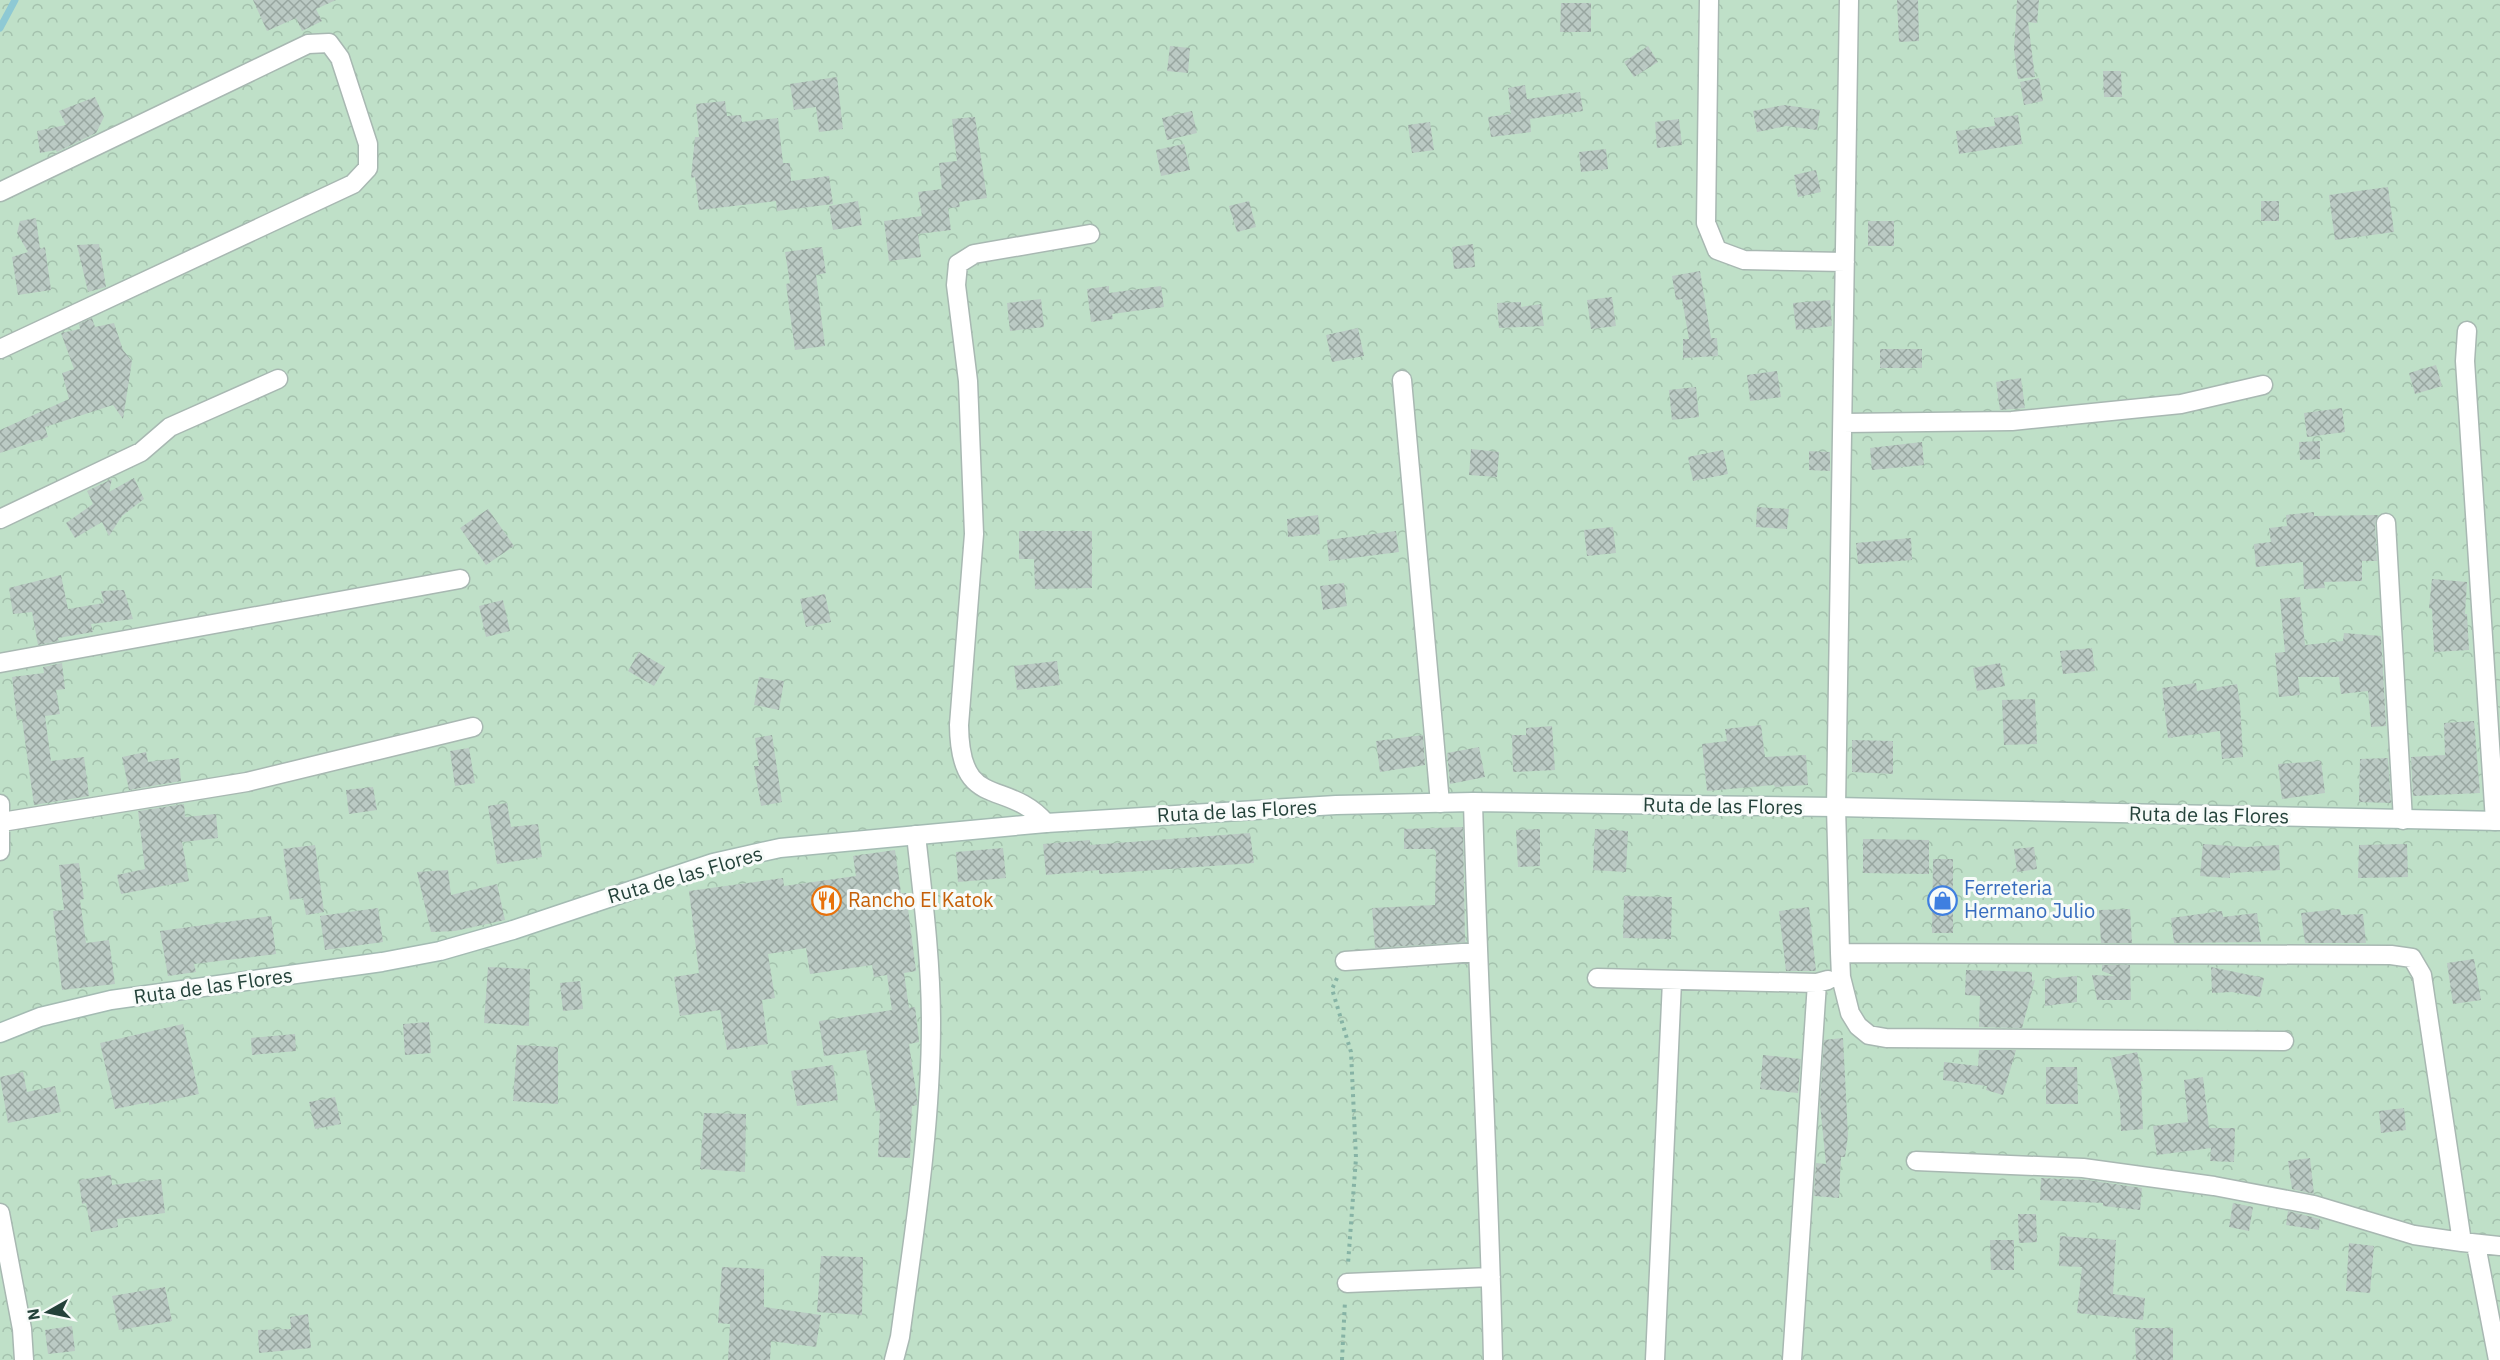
<svg xmlns="http://www.w3.org/2000/svg" width="2500" height="1360" font-family="'IBM Plex Sans',sans-serif">
  <style>
    .forest { fill: url(#forest-crowns) }
    .lines { fill: none; stroke-linecap: round; stroke-linejoin: round }
    .stream { stroke: #8ec9d4; stroke-width: 7 }
    .building { fill: url(#building-cross-hatch) }
    .street-casing { stroke: #a8b8b2; stroke-width: 21 }
    .secondary-casing { stroke: #a4bbb3; stroke-width: 21 }
    .path { stroke: #86b3a5; stroke-width: 4; stroke-dasharray: 3 4.5; stroke-linecap: butt }
    .street { stroke: #fff; stroke-width: 18 }
    .secondary { stroke: #fff; stroke-width: 18 }
    .labels { text-anchor: middle; stroke-width: 6; stroke-linejoin: round; paint-order: stroke }
    .street-label { font-size: 20px; fill: #24423a; stroke: #f7fbf9 }
    .shop-label { font-size: 20px; fill: #366cbe; stroke: #f7fbf9; text-anchor: start }
    .food-label { font-size: 20px; fill: #c56008; stroke: #f7fbf9; text-anchor: start }
  </style>
  <defs>
    <pattern id="forest-crowns" width="20" height="18" patternUnits="userSpaceOnUse" patternTransform="scale(1.5)"><rect width="20" height="18" fill="#bfe0c8"/><path d="M2 6a3 3 0 1 1 6 0M12 15a3 3 0 1 1 6 0" fill="none" stroke="#a4c1ad"/></pattern>
    <pattern id="building-cross-hatch" width="8" height="8" patternUnits="userSpaceOnUse" patternTransform="scale(1.5)"><rect width="8" height="8" fill="#bbcac4"/><path d="M0 0l8 8M0 8l8-8" fill="none" stroke="#98a6a0"/></pattern>
  </defs>
  <rect width="100%" height="100%" fill="#e6efeb"/>
  <path class="forest" d="M0,0h2500v1360h-2500z"/>
  <g class="lines">
    <path class="stream" d="M0,28l15,-28"/>
  </g>
  <path class="building" d="M253,0h83l-20,9 6,12 -20,10 -6,-13 -29,13z
    M1897,0h21l1,41 -20,1z
    M2017,0h22l-2,23 -9,-1 7,55 -17,2 -4,-29z
    M1561,3h30v29h-31z
    M1170,46l20,2 -2,25 -21,-2z
    M1648,46l10,16 -24,15 -10,-15z
    M2103,71h18l1,26h-18z
    M837,77l6,52 -24,3 -3,-25 -22,3 -4,-26z
    M2039,78l4,23 -19,4 -4,-23z
    M1525,85l2,14 53,-7 3,19 -53,8 1,13 -40,5 -3,-20 23,-3 -3,-26z
    M95,97l9,20 -8,16 -39,19 -1,-2 -16,3 -3,-22 29,-6 -7,-14z
    M725,101l2,15 14,-1 1,7 36,-4 5,45h7l1,18 38,-5 4,28 -56,7 -1,-10 -77,9 -4,-33 -4,1 4,-41h4l-3,-33z
    M1784,105l36,5 -3,20 -31,-4 -29,6 -4,-21z
    M1192,111l5,22 -30,7 -5,-22z
    M2018,115l4,29 -63,10 -3,-23 39,-5 -1,-8z
    M975,117l12,81 -28,4 1,5 -12,1 3,22 -33,4 3,23 -32,4 -5,-40 38,-5 -4,-24 24,-3 -3,-26 18,-2 -5,-42z
    M1679,119l3,26 -25,3 -2,-26z
    M1430,122l4,28 -22,3 -4,-28z
    M1184,144l6,26 -29,6 -5,-26z
    M1606,149l2,20 -27,3 -2,-20z
    M1816,170l5,22 -23,5 -4,-22z
    M2388,187l6,45 -59,8 -6,-45z
    M858,201l4,24 -29,5 -4,-24z
    M1249,201l7,26 -19,5 -8,-26z
    M2261,201h18v20h-18z
    M36,218l4,31 5,-2 6,43 -33,5 -6,-38 16,-5 -11,-19 3,-12z
    M1868,221h26v25h-26z
    M99,244l7,43 -18,5 -11,-47z
    M1473,244l2,23 -21,2 -2,-22z
    M822,247l4,26 -10,2 9,71 -30,4 -9,-66 4,-1 -5,-31z
    M1700,271l11,67h6l1,18 -35,2v-19h6l-7,-40 -6,1 -4,-24z
    M1109,286v7l52,-7 3,21 -52,7 1,5 -22,3 -4,-33z
    M1612,297l4,29 -25,3 -4,-29z
    M1041,299l3,28 -34,4 -3,-28z
    M1830,300l2,26 -36,4 -3,-27z
    M1521,302v5l20,-3 3,22 -45,2 -2,-25z
    M92,318l3,9 19,-4 9,27 9,11 -9,58 -10,-14 -68,22 3,10 -48,16v-23l69,-31 -7,-26 12,-4 -13,-36 19,-4 -1,-5z
    M1358,328l6,28 -32,6 -6,-27z
    M1880,349h42v19h-42z
    M2436,365l6,21 -27,8 -6,-21z
    M1777,371l4,26 -31,4 -3,-26z
    M2021,378l4,30 -25,2 -4,-28z
    M1696,387l3,30 -27,3 -3,-30z
    M2342,408l3,24 -38,5 -3,-24z
    M2320,441v18l-20,1 -1,-18z
    M1922,442l2,23 -52,5 -2,-22z
    M1471,449l28,3 -2,25 -28,-2z
    M1723,450l5,24 -35,7 -5,-24z
    M1809,451l21,1v19l-21,-1z
    M134,478l10,21 -22,17 -13,20 -7,-14 -27,16 -9,-15 27,-19 -6,-13 25,-12 -3,13z
    M1757,507l32,2 -2,20 -31,-2z
    M488,509l26,37 -28,19 -26,-37z
    M2314,512v4l64,-1 -3,9 2,37h-15v20l-38,1 1,6 -21,1 -1,-27 -47,5 -2,-23 17,-2 -2,-14 18,-2 -1,-11z
    M1318,515l2,19 -32,3 -1,-18z
    M1613,527l3,26 -29,3 -3,-26z
    M1019,531h73v57l-57,1 -1,-30h-15z
    M1396,531l3,21 -70,9 -2,-21z
    M1911,538l1,22 -54,4 -2,-21z
    M61,575l7,34 36,-6 -3,-12 23,-1 9,29 -42,5 2,8 -35,6 1,3 -21,4 -6,-33 -19,2 -4,-26z
    M2432,579l35,3 -2,32h2l2,36 -35,2 -2,-43 -3,-1z
    M1344,583l3,23 -24,4 -3,-24z
    M825,594l6,28 -25,5 -6,-28z
    M2300,597l5,48 38,-4 1,-8 37,3 5,90 -15,1 -3,-36 -27,3 -2,-17h-41l2,18 -21,2 -4,-44 10,-1 -5,-53z
    M503,600l7,31 -24,6 -7,-31z
    M2092,648l3,23 -32,3 -3,-23z
    M639,652l26,15 -11,19 -26,-15z
    M1057,661l3,24 -43,5 -3,-24z
    M62,663l3,26 -9,1 4,24 -15,2 6,45 33,-4 5,39 -55,9 -12,-86 -5,1 -5,-43 32,-4 -1,-6z
    M2000,663l5,23 -28,5 -4,-23z
    M759,677l25,4 -5,29 -25,-5z
    M2196,683l1,8 40,-7 3,20 3,53 -21,2 -2,-28 -52,7 -6,-50z
    M2035,699l2,45 -33,1 -2,-45z
    M2474,721l6,72 -67,3 -2,-39 34,-2 -1,-32z
    M1761,725l4,32 41,-2 2,30 -33,2 -1,-2 -67,6 -5,-47 25,-3 -2,-12z
    M1552,726l3,44 -42,2 -1,-37h14v-7z
    M772,735l10,67 -21,4 -7,-40h5l-4,-28z
    M1423,735l2,30 -45,7 -4,-31z
    M1852,740l41,1v33l-41,-2z
    M1479,747l6,30 -35,7 -3,-31z
    M469,748l6,35 -20,3 -5,-35z
    M146,752l2,10 31,-4 2,23 -52,9 -7,-33z
    M2388,758l3,45 -32,-1 1,-43z
    M2321,761l4,32 -43,6 -4,-35z
    M373,787l4,23 -28,4 -3,-24z
    M507,803l4,24 27,-3 4,33 -45,7 -9,-58z
    M184,804l1,13 31,-3 2,24 -36,4 7,39 -68,13 -4,-19 28,-6 -7,-58z
    M1463,827l2,115 -90,6 -3,-40 63,-3 1,-53 -2,-3h-30v-20z
    M1540,829v37l-22,1 -2,-37z
    M1595,829l33,2 -2,41 -33,-2z
    M1250,833l4,30 -155,11v-4l-53,5 -3,-31 47,-4v5z
    M1863,839l66,1v34l-66,-1z
    M2203,844l43,3 33,-2 1,25 -50,3v5l-30,-2z
    M2407,844l1,33 -50,1 1,-33z
    M315,845l9,67 -18,3 -3,-17 -13,2 -7,-51z
    M2034,847l3,22 -20,3 -3,-23z
    M1003,848l3,30 -48,4 -2,-30z
    M895,850l6,43h5l10,78 -12,2 5,35 6,-1 4,33v2l-10,2 8,55v6l-5,1 -2,52 -32,-1 2,-47 -4,1 -10,-61 -42,6 -5,-35 73,-11 -5,-35 -13,2 -2,-12 -62,9 -4,-26 -38,6 7,44 -13,2 6,44 -41,6 -7,-40 -40,6 -6,-39 25,-4 -10,-82 94,-13 1,8 72,-10 -3,-20z
    M1933,859h20v74h-21z
    M79,863l5,36 -4,1 6,43 23,-3 6,44 -53,6 -9,-79 11,-1 -5,-45z
    M448,870l3,25 46,-11 8,36 -50,11 -24,1 -14,-60z
    M1624,896l48,1 -1,42 -48,-1z
    M1809,907l7,64h-30l-7,-60z
    M378,908l5,34 -58,8 -5,-34z
    M2130,909l2,34h-31l-2,-33z
    M2340,909l1,6 22,-1 3,29h-61l-4,-30z
    M2222,911l1,6 34,-4 4,29 -87,1 -3,-25z
    M271,916l5,38 -82,10 2,8 -28,4 -8,-45z
    M2474,959l7,41 -28,4 -6,-41z
    M2102,965h28l1,35h-34l-5,-25 23,1 -13,-5z
    M488,967l42,2 -1,57 -45,-3z
    M2211,967l53,11 -4,19 -28,-5 -20,1z
    M1966,970l66,2v9l3,-1 -13,48 -43,-1 1,-31 -15,-1z
    M2077,976v26l-32,4v-27z
    M580,981l3,28 -20,2 -3,-28z
    M429,1022l2,31 -26,2 -2,-31z
    M183,1024l16,70 -50,11v-3l-34,7 -15,-66z
    M295,1034l1,17 -44,4 -1,-17z
    M1843,1038l5,97 -3,22h-4l-2,41 -25,-2 2,-33 10,1 -6,-60 4,-64z
    M517,1045l41,2v57l-45,-3z
    M1979,1050h37l-13,45 -17,-5 1,-4 -44,-6 1,-18 34,4z
    M2137,1052l6,29h-2l2,48 -22,2 -1,-31 -10,-42z
    M1763,1055l38,4 -3,34 -38,-4z
    M833,1065l5,35 -41,6 -6,-35z
    M2046,1067h31l1,37h-32z
    M23,1072l4,20 28,-6 6,26 -53,11 -8,-46z
    M2203,1077l6,51h26l-1,34 -24,-1 1,-13 -54,7 -4,-29 35,-4 -4,-42z
    M335,1097l6,27 -26,5 -6,-27z
    M2404,1108l2,22 -25,3 -2,-22z
    M704,1113l42,1 -1,58 -45,-3z
    M2310,1158l4,36 -22,-5 -4,-28z
    M111,1175l1,10 49,-6 4,34 -48,6 1,8 -27,5 -5,-29 -4,1 -3,-24z
    M2041,1178l46,2 55,8 -2,22 -37,-4v-3l-63,-3z
    M2233,1203l20,4 -4,24 -20,-4z
    M2288,1211l32,8 -1,11 -33,-5z
    M2018,1214h18l1,28 -18,1z
    M2060,1236l56,4 -3,54 32,4 -2,22 -66,-7 5,-46 -23,-1z
    M1990,1240h24v30h-23z
    M2349,1243l25,3 -4,47 -24,-2z
    M821,1256l42,1 -1,58 -45,-3z
    M722,1267l42,2v38l57,8 -5,32 -45,-6 -1,19h-42l2,-36 -12,-1z
    M165,1287l7,34 -53,9 -7,-34z
    M308,1314l3,34 -52,5 -1,-23 33,-1 -1,-12z
    M72,1326l3,25 -27,3 -3,-24z
    M2135,1328h38v32h-37z"/>
  <g class="lines">
    <defs>
      <path id="street" d="M1709,0l-3,223 11,27 27,10 101,2
        M1849,0l-13,807 4,146 1,24 9,36 8,13 11,9 17,3 398,3
        M0,192l308,-148 21,-1 11,15 28,86v24l-15,16 -353,165
        M2467,331l-2,30 30,460
        M1402,380l38,423
        M1843,423l169,-2 169,-17 82,-19
        M0,519l141,-67 29,-25 108,-48
        M2386,523l17,297
        M0,663l460,-84
        M1473,802c5,186 16,372 20,558
        M0,804v47
        M2,822l245,-40 226,-55
        M1046,823c-40,-46 -86,-10 -87,-98l15,-191 -6,-153 -12,-96 2,-21 16,-10 116,-20
        M1840,953l551,2 21,3 10,17 40,267 38,4
        M1345,961l132,-9
        M1597,978l220,5 11,-3
        M1916,1161l167,7 131,18 100,19 100,30 48,7
        M0,1213l22,116 2,31
        M2476,1245l22,115
        M1347,1283l144,-6
        M894,1360l6,-23c14,-104 31,-209 31,-314 0,-63 -8,-125 -15,-188
        M1655,1360l17,-379
        M1792,1360l25,-377"/>
      <path id="secondary" d="M0,1033l40,-16 71,-17 271,-38 58,-11 73,-21 200,-67 67,-15 266,-25 290,-18 137,-3 363,5 664,14"/>
    </defs>
    <use href="#street" class="street-casing"/>
    <use href="#secondary" class="secondary-casing"/>
    <path class="path" d="M1337,978l-5,11 19,63 5,106 -8,106
      M1342,1360l3,-59"/>
    <use href="#street" class="street"/>
    <use href="#secondary" class="secondary"/>
  </g>
  <defs>
    <symbol id="restaurant-ring" viewBox="-11 -11 22 22"><circle r="9.5" fill="#f7fbf9" stroke="#e8710a" stroke-width="1.5"/><path d="M-5-6h1v4h1v-4h1v4h1v-4h1v5L-1.5 .5V6h-2V.5L-5-1ZM5-6V6H3V1.5H1.5Q1.5-4 5-6Z" fill="#e8710a"/></symbol>
    <symbol id="shop-ring" viewBox="-11 -11 22 22"><circle r="9.5" fill="#f7fbf9" stroke="#3f7fe0" stroke-width="1.5"/><path d="M-5-2.5h2.3a2.7 3.5 0 0 1 5.4 0H5L5.5 6h-11ZM-1.5-2.5h3a1.5 2.3 0 0 0-3 0Z" fill="#3f7fe0"/></symbol>
  </defs>
  <g fill-rule="evenodd">
    <use href="#restaurant-ring" x="810" y="884" width="33" height="33"/>
    <use href="#shop-ring" x="1926" y="884" width="33" height="33"/>
  </g>
  <g class="labels">
    <g class="street-label">
      <text transform="translate(1723 806) rotate(1)" y="7">Ruta de las Flores</text>
      <text transform="translate(1237 811) rotate(-3)" y="7">Ruta de las Flores</text>
      <text transform="translate(2209 815) rotate(1)" y="7">Ruta de las Flores</text>
      <text transform="translate(685 875) rotate(-16)" y="7">Ruta de las Flores</text>
      <text transform="translate(213 986) rotate(-8)" y="7">Ruta de las Flores</text>
    </g>
    <g class="shop-label">
      <text x="1964" y="895">Ferreteria<tspan x="1964" dy="23">Hermano Julio</tspan></text>
    </g>
    <g class="food-label">
      <text x="848" y="907">Rancho El Katok</text>
    </g>
  </g>
  <g transform="translate(48 1312) rotate(261)" stroke="#f7fbf9" stroke-width="4.5" paint-order="stroke">
  <path d="M0-4.5L10 22L0 15L-10 22Z" fill="#24423a"/>
  <text y="-9" font-size="16" font-weight="bold" text-anchor="middle" fill="#24423a">N</text>
  </g>
</svg>
